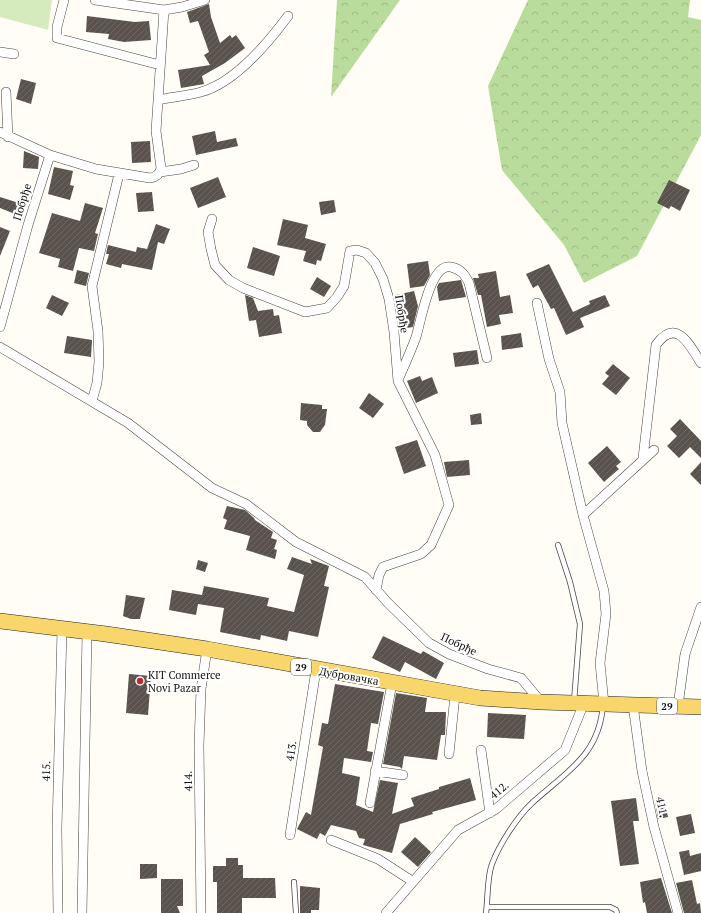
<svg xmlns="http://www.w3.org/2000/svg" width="701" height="913" font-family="'PT Serif',serif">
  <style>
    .grass { fill: #d5ebbd }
    .forest { fill: url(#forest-crowns) }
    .building { fill: url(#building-hatch) }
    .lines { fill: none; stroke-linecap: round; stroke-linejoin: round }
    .service-casing { stroke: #444; stroke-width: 6 }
    .minor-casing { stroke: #444; stroke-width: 10 }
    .primary-casing { stroke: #222; stroke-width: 16 }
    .service { stroke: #fff; stroke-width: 4.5 }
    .minor { stroke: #fff; stroke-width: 9 }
    .primary { stroke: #f9d66b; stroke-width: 15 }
    .poi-dot { fill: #c4262e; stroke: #fff; stroke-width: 1.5 }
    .labels { text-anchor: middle; stroke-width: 4; stroke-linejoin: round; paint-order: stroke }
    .shield { fill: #fff; stroke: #585858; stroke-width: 1 }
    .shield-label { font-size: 10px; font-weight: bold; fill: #111 }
    .street-label { font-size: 11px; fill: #111; stroke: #fff }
    .poi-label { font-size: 11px; fill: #111; stroke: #fff; text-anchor: start }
  </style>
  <defs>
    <pattern id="forest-crowns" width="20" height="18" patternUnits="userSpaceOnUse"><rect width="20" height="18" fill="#b9dc9c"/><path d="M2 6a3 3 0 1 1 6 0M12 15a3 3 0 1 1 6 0" fill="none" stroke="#9ebc85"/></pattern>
    <pattern id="building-hatch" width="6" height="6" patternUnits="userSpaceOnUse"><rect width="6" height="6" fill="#5a524d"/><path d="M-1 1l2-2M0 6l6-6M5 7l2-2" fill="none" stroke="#6d6662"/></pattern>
  </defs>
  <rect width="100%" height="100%" fill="#fffdf5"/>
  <path class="grass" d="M0,0h52l-4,30 -48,-13z"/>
  <path class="forest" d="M337,0h63l-69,97z
    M528,0h162l-2,17 13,3v115l-64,121 -53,27 -20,-38 -62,-75 -14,-84z"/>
  <path class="building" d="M209,4l2,13 9,26 10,-8 2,3 4,-3 9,13 -20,15 -23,13 2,8 -23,4 -3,-18 32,-5 -6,-10 5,-3 -11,-31 -8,2 -3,-11z
    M87,16l48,6 14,-1 2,19 -27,2 -16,-3 1,-5 -23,-2z
    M21,79l15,4 -5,21 -15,-5z
    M215,131l2,11 19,-4 2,8 -42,9 -4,-19z
    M150,141l1,21 -19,1 -1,-21z
    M24,151l15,6 -1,12 -15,-1z
    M54,167l19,4 -3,14 4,1 -4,14 -22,-6z
    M218,177l8,20 -28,11 -8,-20z
    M669,180l21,10 -10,21 -9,-5 -2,3 -12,-6z
    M152,192l2,19 -16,1 -2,-19z
    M0,197l19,6 -4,11 -15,-6z
    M334,200l2,12 -15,3 -2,-13z
    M85,203l18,5 -8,25 3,1 -4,17 -15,-3 -6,23 -15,-4 2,-8 -21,-6 13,-40 28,8z
    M283,219l25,6 -3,13 21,6 -5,17 -4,-1 -1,5 -13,-4 3,-10 -29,-6z
    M156,224l14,5 -6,15 -6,-2 -6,28 -30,-6 -1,4 -15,-4 3,-10h-3l2,-9 28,7 1,-5 10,2z
    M0,227l10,4 -10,25z
    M253,247l27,9 -6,20 -27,-8z
    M428,261l2,14 -6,11 -14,2 -3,-24z
    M549,264l24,48 17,-8 -1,-3 16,-6 5,11 -30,12 4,9 -18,8 -12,-27 -3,1 -13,-24 -5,3 -7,-14z
    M77,270l12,3 -3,13 -12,-3z
    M496,271l4,26 10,-2 3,18 -14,2 2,9 -14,3 -6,-32h-3l-5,-17h6l-1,-4z
    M317,277l14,9 -7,11 -14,-8z
    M461,280l5,17 -27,4 -2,-14 2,-4z
    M414,291l4,15 -5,21 -12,2 -5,-34z
    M52,295l17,8 -7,13 -16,-8z
    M245,295l8,3 5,13 15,-2 1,7 5,-1 3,18 -23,4 -3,-17 -7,1z
    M521,333l2,14 -21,3 -1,-14z
    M67,336l25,4 -1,17 -27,-4z
    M477,350l2,14 -24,3 -2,-14z
    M613,364l17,14 -14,17 -14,-11 7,-8 -4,-3z
    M420,376l2,5 10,-4 6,16 -22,10 -9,-22z
    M369,393l15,11 -11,14 -14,-10z
    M301,403l21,2v4h5l-2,16 -5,7h-7l-6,-7v-4l-7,-1z
    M481,413l1,11 -11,1 -1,-10z
    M680,419l21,22v17l-11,-11 -11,11 -12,-12 10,-10 -7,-7z
    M417,440l9,26 -22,8 -9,-27z
    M607,446l14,16 -5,4 3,3 -15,13 -16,-19z
    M469,460l1,15 -23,2 -3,-15z
    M701,462v23l-11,-11z
    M227,506l18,4 9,8 1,2 18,12 -2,6 6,2 -3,9 3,1 -2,9 -29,-9 4,-14 -26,-7 3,-9 -4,-2z
    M292,557l20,7 -2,-5 19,7 -5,20 5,1 -11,50 -29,-6 -2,10 -26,-6 -1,5 -40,-8 4,-24 -26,-4 -2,11 -27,-5 3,-20 30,5 2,-9 65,12 -2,8 27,6 10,-37 -17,-6z
    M198,560l10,3 -3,9 -9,-3z
    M126,595l19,3 -5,21h-9l-8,-3z
    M383,636l38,18 2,-3 21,12 -8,16 -31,-17 -5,10 -28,-14z
    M129,674l22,2 -3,39 -22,-2z
    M335,684l49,8 -6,32 -7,-1 -4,28 6,1 -2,10 -27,-4 -2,15 18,4 -4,28 17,7 7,-32 18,3 -6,31 22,-8 -3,-8 28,-9v-2l31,-9 6,22 -44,12 1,2 -33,10 -8,29 -29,-8 2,-6 -6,-1 -3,-7 -25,-6 -6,11 -5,-3 -3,6 -20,-10 9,-17 5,3 12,-68 -5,-2 4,-22 6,1z
    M396,693l31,5 -2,14h21l-1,23h-4l-4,25 -33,-4 -2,13 -2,-2 -17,-3z
    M488,713l38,2 -2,24 -37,-2z
    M636,798l3,23h-6l6,43 -19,2 -9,-65z
    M664,799l4,18 -10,2 -3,-18z
    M691,814l4,19 -15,3 -4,-19z
    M415,837l16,15 -13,15 -17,-15z
    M689,850l1,6 11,-3v18l-17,4 -5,-23z
    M226,858h12v7h5v13h32l1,20h-34v15h-25v-31h-4v-16h13z
    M140,864h17v14l-17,1z
    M661,878l11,35h-25l-2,-11 -2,1 -3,-21z
    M161,879h22v27h-6l3,7h-19z
    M692,880l5,24 3,-1 1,10h-17l-8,-30z
    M300,886l20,2 -1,22h-8v3h-11z"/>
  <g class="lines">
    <defs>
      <path id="service" d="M558,545l12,37 10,42 -6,78
        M294,882l2,31
        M487,907h123l6,3 1,3
        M486,913c2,-14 1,-36 6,-49 7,-19 25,-47 40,-61 34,-31 67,-47 71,-98"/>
      <path id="minor" d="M64,0l-7,27v11l103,27
        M95,0l69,10 18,-3 23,-7
        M0,52l14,2
        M6,92l2,45
        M158,100c14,-3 29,-4 43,-8 33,-9 67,-49 87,-76
        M0,132l50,23
        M160,172l21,-3 13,-4
        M212,219l-4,13 3,17 4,16 14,15 14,8 62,24 22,-4 10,-11 7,-11 6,-35 7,-1 9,3 9,10 8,16 6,20 5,33 4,49 37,74 14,50 -18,40 -10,9 -38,13 -4,8 -3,15
        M537,303l12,56 11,33 2,31 21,92 21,76 2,23 -6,49 4,41
        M0,327l28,-102 22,-70 46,14 54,9c6,-1 10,-4 11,-10l-5,-37 8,-121
        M0,347l128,76 84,65 34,16 50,38 69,35 23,26 41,40 20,11 39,15 33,9 20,24
        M398,380c6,-14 13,-29 18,-43 5,-16 14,-74 35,-70 10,2 14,8 18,16l18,75
        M92,401l5,-18 2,-21 -1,-31 -6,-45 27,-112
        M643,458l13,-113c20,-28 33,-1 45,18
        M583,515l71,-65
        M633,705l9,66 12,56 24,86
        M678,706l7,-52 16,-47
        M481,750l9,63
        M449,754l6,-59
        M375,771l28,4
        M370,803l22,-120
        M290,835l26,-165
        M331,840l47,19 34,22
        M58,913l-1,-84 5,-200
        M82,913l5,-281
        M201,913l-2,-168 2,-56 6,-40
        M386,913l72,-83 38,-21 69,-59 19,-47"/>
      <path id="primary" d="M0,621l106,13 101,15 273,49 61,4 160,5"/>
    </defs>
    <use href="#service" class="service-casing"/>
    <use href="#minor" class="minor-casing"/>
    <use href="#primary" class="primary-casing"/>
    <use href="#service" class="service"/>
    <use href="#minor" class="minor"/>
    <use href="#primary" class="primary"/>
  </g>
  <circle class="poi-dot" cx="140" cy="681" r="4"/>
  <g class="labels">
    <g class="shield">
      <rect x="291" y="659" width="20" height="16" rx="3"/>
      <rect x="657" y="698" width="20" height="16" rx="3"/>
    </g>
    <g class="shield-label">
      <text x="301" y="671">29</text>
      <text x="667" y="710">29</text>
    </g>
    <g class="street-label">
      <text transform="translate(22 202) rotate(-73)" y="4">Побрђе</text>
      <text transform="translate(402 314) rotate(81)" y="4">Побрђе</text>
      <text transform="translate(459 644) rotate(25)" y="4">Побрђе</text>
      <text transform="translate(349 676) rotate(10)" y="4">Дубровачка</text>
      <text transform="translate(291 751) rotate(-81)" y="4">413.</text>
      <text transform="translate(46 771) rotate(-88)" y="4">415.</text>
      <text transform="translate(188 781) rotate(-91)" y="4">414.</text>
      <text transform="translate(499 790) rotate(-40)" y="4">412.</text>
      <text transform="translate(662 807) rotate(78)" y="4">411.</text>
    </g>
    <g class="poi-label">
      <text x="148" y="679">KIT Commerce<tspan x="148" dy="13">Novi Pazar</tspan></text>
    </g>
  </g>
</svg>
